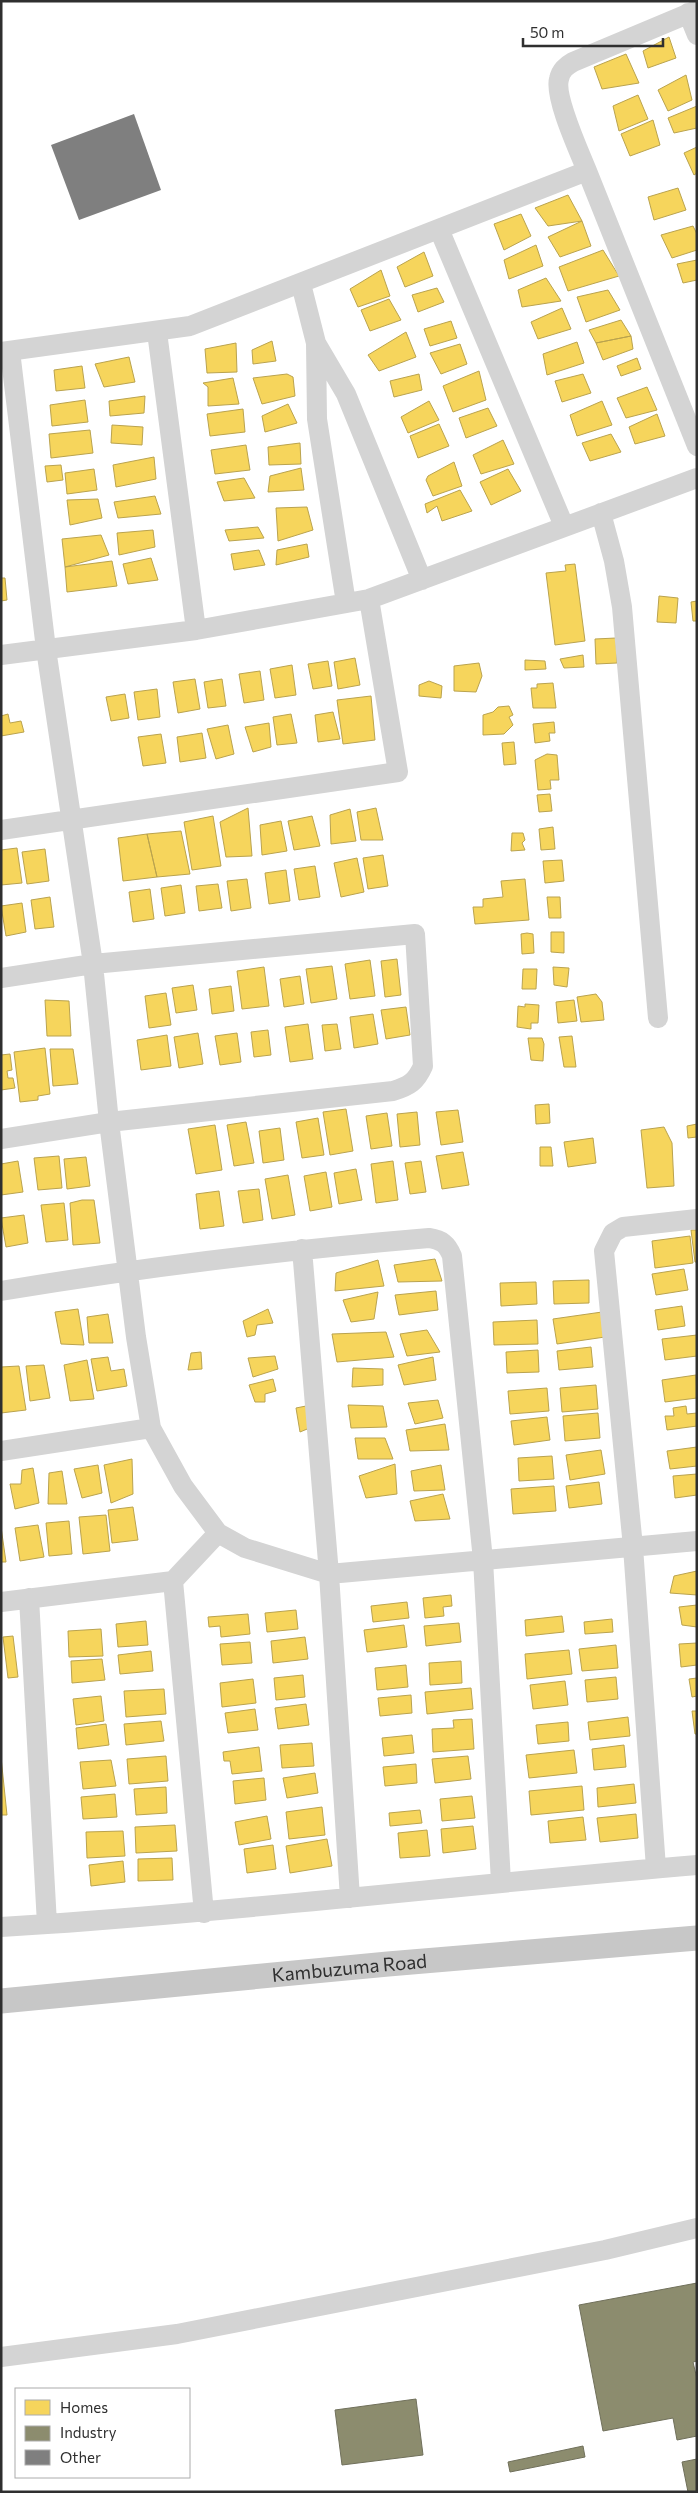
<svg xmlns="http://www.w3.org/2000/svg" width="698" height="2493" font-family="Commissioner,sans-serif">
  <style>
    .homes { fill: #f6d55c; stroke: #baa34e }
    .industry { fill: #8c8c6e; stroke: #70705b }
    .building { fill: #7f7f7f }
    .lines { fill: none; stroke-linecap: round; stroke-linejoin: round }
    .minor { stroke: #d4d4d4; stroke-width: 20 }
    .major { stroke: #c7c7c7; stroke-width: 25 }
    .labels { text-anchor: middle; stroke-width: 5; stroke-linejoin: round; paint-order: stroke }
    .street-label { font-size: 19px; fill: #2f2f2f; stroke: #fff }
  </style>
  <rect width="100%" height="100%" fill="#fff"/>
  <path class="homes" d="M669,37l7,21 -28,10 -5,-17z
    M626,54l13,29 -37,6 -8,-22z
    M686,75l6,25 -24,11 -10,-21z
    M638,95l10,24 -29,12 -6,-25z
    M697,106v22l-23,5 -6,-15z
    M653,120l7,25 -30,11 -9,-22z
    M697,147v26l-3,2 -10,-22z
    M678,188l8,22 -32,10 -6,-23z
    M568,195l14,26 -34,5 -13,-18z
    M521,214l10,22 -27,14 -10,-26z
    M582,221l9,25 -31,11 -12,-20z
    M693,226l4,8v16l-25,8 -11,-23z
    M536,245l7,21 -34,13 -5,-19z
    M603,250l16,26 -51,15 -9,-24z
    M424,252l9,24 -28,11 -8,-20z
    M697,260v20l-14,3 -6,-19z
    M381,270l9,26 -32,11 -8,-18z
    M546,278l15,23 -39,6 -4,-17z
    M437,288l7,14 -26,10 -6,-17z
    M608,290l12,20 -34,12 -9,-25z
    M389,299l12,21 -31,11 -9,-21z
    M562,308l9,21 -33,10 -7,-17z
    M621,320l10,16 -35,7 -7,-13z
    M451,321l6,17 -27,8 -6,-17z
    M406,332l10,25 -37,14 -11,-16z
    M631,336l2,13 -30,11 -7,-17z
    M272,341l4,20 -23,3 -1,-14z
    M577,342l7,21 -37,12 -4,-21z
    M236,343l1,29 -30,1 -2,-24z
    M460,344l7,20 -26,10 -11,-21z
    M129,357l6,25 -31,5 -9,-23z
    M637,358l4,11 -20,7 -4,-10z
    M82,366l3,22 -29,3 -2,-21z
    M479,371l7,29 -33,12 -10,-26z
    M287,374l6,3 2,19 -33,8 -9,-26z
    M419,374l3,16 -28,7 -4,-16z
    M583,374l8,19 -29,9 -7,-21z
    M233,378l6,26 -31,2v-19l-5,-4z
    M647,387l10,23 -31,8 -9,-20z
    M145,396l-1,17 -34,3 -1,-15z
    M85,400l3,22 -36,4 -2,-21z
    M429,401l10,19 -31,13 -7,-16z
    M602,401l10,24 -35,11 -7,-21z
    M288,404l9,19 -32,9 -3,-16z
    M488,408l9,18 -31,12 -7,-20z
    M243,409l2,23 -35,4 -3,-22z
    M657,414l8,22 -30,8 -6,-17z
    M439,424l10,22 -31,12 -8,-22z
    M112,425l31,2 -1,18 -31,-2z
    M90,430l3,23 -42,5 -2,-24z
    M611,434l10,18 -31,9 -8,-18z
    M503,440l11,24 -33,10 -8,-19z
    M300,443l1,21 -32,1 -1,-18z
    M246,445l4,25 -35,4 -4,-24z
    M154,457l2,22 -40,8 -3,-22z
    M454,462l8,24 -29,10 -7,-16 2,-4z
    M61,465l2,15 -16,2 -2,-16z
    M301,468l3,22 -36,2 2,-16z
    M94,469l3,21 -30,4 -2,-21z
    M508,469l13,22 -30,14 -11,-23z
    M244,478l11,20 -31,3 -7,-19z
    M460,490l12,21 -30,10 -5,-15 -10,7 -2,-9z
    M155,496l6,18 -43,4 -4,-16z
    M98,499l4,19 -32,7 -3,-25z
    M307,507l6,23 -35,11 -2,-33z
    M258,527l6,11 -35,3 -4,-11z
    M153,530l2,17 -36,8 -2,-22z
    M101,535l8,20 -44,12 -3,-28z
    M307,544l2,13 -33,8 1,-15z
    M259,550l6,15 -31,5 -3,-16z
    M151,558l7,22 -30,4 -5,-20z
    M112,561l5,25 -50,6 -2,-25z
    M575,564l10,77 -30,4 -9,-72 20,-2 -1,-6z
    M1,578h4l2,22 -6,1z
    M659,596l19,2 -2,25 -19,-1z
    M697,601v20h-4l-2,-19z
    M616,638l1,25 -21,1 -1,-25z
    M583,655l1,12 -20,1 -4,-9z
    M355,658l5,27 -22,4 -4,-27z
    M525,660l20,1 1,8 -21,1z
    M328,661l4,25 -19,3 -5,-25z
    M479,663l3,13 -6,16 -22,-1v-25z
    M292,665l4,30 -21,3 -5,-29z
    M260,671l4,29 -20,3 -5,-29z
    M195,679l5,30 -22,4 -5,-31z
    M222,679l4,27 -18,2 -4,-26z
    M429,681l13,5 -1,12 -22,-2v-11z
    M553,683l3,25h-23l-2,-20h6v-4z
    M157,689l3,28 -22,3 -4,-28z
    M125,694l4,24 -18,3 -5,-24z
    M371,696l4,44 -32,4 -6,-44z
    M509,706l4,9 -4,2 4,8 -9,9 -21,1v-20l10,-3 5,-5z
    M333,712l7,27 -22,3 -3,-27z
    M8,714l2,9 11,-2 3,11 -23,4v-20z
    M291,714l6,29 -20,2 -4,-28z
    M554,722l1,11h-6l1,8 -15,2 -2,-19z
    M269,723l2,24 -18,5 -8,-25z
    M228,725l6,29 -18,5 -9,-30z
    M202,733l4,25 -26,4 -3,-25z
    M161,734l5,29 -23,3 -5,-29z
    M514,742l2,22 -12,1 -2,-22z
    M547,754l10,1 2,25h-9l1,9 -13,1 -3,-30z
    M550,794l2,17 -13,1 -2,-17z
    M248,808l4,48 -26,1 -6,-35z
    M376,808l7,32h-22l-4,-28z
    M350,809l6,32 -25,3 -1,-29z
    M213,816l8,50 -29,4 -8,-48z
    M312,816l8,30 -26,4 -6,-29z
    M281,821l6,30 -25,4 -2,-30z
    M553,827l2,22 -14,1 -2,-21z
    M181,831l9,43 -33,3 -10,-43z
    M512,833h11l2,7 -3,3 3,7 -14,1z
    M147,834l10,43 -34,4 -5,-43z
    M17,848l5,35 -21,2v-35z
    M45,849l4,32 -22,3 -5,-32z
    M383,855l5,31 -20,3 -5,-31z
    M357,858l7,34 -23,5 -7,-34z
    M562,860l2,21 -19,2 -2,-22z
    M315,866l5,31 -21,3 -5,-31z
    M286,870l4,31 -21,3 -4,-31z
    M247,879l4,29 -20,3 -4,-30z
    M525,879l4,41 -54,4 -2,-17h10v-8l20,-2 -2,-16z
    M218,884l4,24 -23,3 -3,-25z
    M181,885l4,28 -20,3 -4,-28z
    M150,889l4,30 -21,3 -4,-30z
    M50,897l4,30 -19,2 -4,-29z
    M547,897h13l1,21h-12z
    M22,903l4,29 -20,4 -5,-30z
    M551,932h13v21l-13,-1z
    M527,933l6,1 1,19 -12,1 -1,-20z
    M397,959l4,36 -16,2 -4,-36z
    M370,960l5,36 -25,3 -5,-35z
    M332,966l5,33 -26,4 -5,-34z
    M264,967l5,39 -27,3 -5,-38z
    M553,967l16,1 -2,19 -13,-2z
    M523,969h14l-1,20h-14z
    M300,976l4,28 -20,3 -4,-28z
    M193,985l4,25 -21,3 -4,-25z
    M231,986l3,25 -22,3 -3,-25z
    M166,993l5,32 -22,3 -4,-32z
    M596,994l6,8 2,18 -23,2 -4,-25z
    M45,1000l24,1 2,35h-24z
    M574,1000l3,21 -19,2 -2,-21z
    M525,1004l14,1 -1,18h-7v6l-14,-2 1,-21 7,1z
    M406,1007l4,28 -24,4 -5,-29z
    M373,1014l5,30 -24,4 -4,-31z
    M308,1024l5,35 -23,3 -5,-35z
    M337,1024l4,25 -16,2 -3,-26z
    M268,1030l3,25 -17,2 -3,-25z
    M198,1033l5,31 -24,4 -5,-31z
    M237,1033l4,29 -21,3 -5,-29z
    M167,1035l4,31 -30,4 -4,-30z
    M572,1036l4,31h-12l-5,-30z
    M528,1038h14l2,6 -1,17 -12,-1z
    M45,1048l5,46 -12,2v4l-18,2 -6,-50z
    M50,1049h23l5,35 -25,2z
    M10,1054l2,16 -5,1 1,7h5l2,10 -14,2v-35z
    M549,1104l1,19 -14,1 -1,-19z
    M346,1109l7,42 -23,4 -7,-43z
    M458,1110l5,32 -22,3 -5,-33z
    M417,1112l3,33 -20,2 -3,-33z
    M387,1113l5,33 -21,3 -5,-33z
    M318,1118l6,37 -22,3 -6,-36z
    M246,1122l8,41 -20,3 -7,-41z
    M697,1124v13l-9,1 -1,-12z
    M215,1125l7,45 -26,4 -8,-45z
    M664,1127l8,16 2,43 -27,2 -6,-58z
    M280,1128l4,32 -21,3 -4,-32z
    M593,1138l3,25 -28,4 -4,-25z
    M540,1147h11l2,19h-13z
    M463,1152l6,33 -27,4 -6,-33z
    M59,1156l3,32 -24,2 -4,-32z
    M86,1157l4,29 -23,3 -3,-30z
    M18,1161l5,31 -22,3v-31z
    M393,1161l5,39 -22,3 -5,-39z
    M421,1161l5,31 -16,2 -5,-31z
    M356,1169l6,31 -23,4 -5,-31z
    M326,1172l6,35 -22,4 -6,-35z
    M288,1175l7,40 -23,4 -7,-40z
    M259,1189l4,31 -20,3 -5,-32z
    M219,1191l5,35 -24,3 -4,-35z
    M82,1200h12l6,43 -27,2 -3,-42z
    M64,1203l4,37 -22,2 -5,-37z
    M24,1215l4,28 -22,4 -5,-29z
    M691,1230h6v32h-2z
    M690,1236l3,27 -38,5 -3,-27z
    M435,1259l7,22 -44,1 -4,-17z
    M378,1260l6,26 -49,5 1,-18z
    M684,1269l4,21 -32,5 -4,-21z
    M589,1280v23l-35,1 -1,-23z
    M536,1282l1,22 -36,2 -1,-23z
    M436,1291l2,19 -39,5 -4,-20z
    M378,1292l-4,27 -23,3 -8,-22z
    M682,1306l3,20 -27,4 -3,-20z
    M78,1309l6,36 -23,-1 -6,-32z
    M268,1309l5,14 -16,2 -2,10 -8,2 -4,-16z
    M602,1312l3,25 -48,7 -4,-25z
    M108,1314l5,29h-24l-2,-26z
    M537,1320l1,24 -44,1 -1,-23z
    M427,1330l13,22 -33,4 -7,-22z
    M386,1332l8,25 -57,5 -5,-28z
    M697,1335v21l-32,4 -3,-21z
    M591,1347l2,20 -34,3 -2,-19z
    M538,1350l1,22 -32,1 -1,-21z
    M201,1352l1,17 -14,1 3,-17z
    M275,1356l3,13 -25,8 -5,-19z
    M108,1357l3,14 13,-2 3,17 -30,5 -6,-32z
    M433,1357l3,23 -32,5 -6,-20z
    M87,1360l7,39 -24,2 -6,-36z
    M44,1365l6,33 -20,3 -4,-35z
    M19,1366l7,44 -25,3v-46z
    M353,1368l30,1v16l-31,2z
    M696,1375l1,23 -32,4 -3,-22z
    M273,1379l3,12 -11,3v8h-10l-6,-17z
    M596,1385l2,24 -36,3 -2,-24z
    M547,1388l2,23 -39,3 -2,-23z
    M438,1400l5,18 -28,6 -7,-21z
    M348,1405l35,1 4,21 -36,1z
    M306,1406l6,21 -12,5 -4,-24z
    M686,1406l1,8 10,-1v13l-30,4 -2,-14h9l-1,-8z
    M598,1413l2,25 -35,3 -2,-25z
    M547,1417l3,23 -36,5 -3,-24z
    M445,1424l4,26 -39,1 -4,-21z
    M355,1438h30l8,21h-35z
    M697,1447v19l-27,3 -3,-18z
    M601,1450l4,24 -35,6 -4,-25z
    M552,1456l2,23 -35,2 -1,-23z
    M132,1459l1,35 -22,9 -7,-38z
    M395,1464l2,30 -31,4 -7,-22z
    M98,1465l4,28 -20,5 -8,-29z
    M441,1465l4,25 -31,1 -3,-20z
    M33,1468l6,35 -24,6 -5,-25h11l1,-14z
    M62,1471l5,33h-19l1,-31z
    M697,1474v21l-22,3 -2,-22z
    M599,1482l3,22 -33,4 -3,-22z
    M554,1486l2,25 -43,3 -2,-25z
    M443,1494l7,25 -35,2 -5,-20z
    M133,1507l5,33 -26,3 -4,-33z
    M106,1515l4,36 -27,3 -4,-37z
    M69,1521l3,33 -23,2 -3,-33z
    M38,1525l6,32 -24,4 -5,-33z
    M1,1527l5,35h-5z
    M697,1571v24l-27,-2 4,-17z
    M451,1595l1,11 -9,1 1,9 -19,2 -2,-20z
    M407,1602l2,16 -36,4 -2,-16z
    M697,1605v22l-15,-2 -3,-18z
    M296,1610l2,19 -31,3 -2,-19z
    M248,1614l2,20 -29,3 -1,-11 -11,1 -1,-10z
    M562,1616l2,16 -38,4 -1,-16z
    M612,1619l1,13 -28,2 -1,-12z
    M146,1621l2,24 -30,2 -2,-23z
    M459,1623l2,19 -35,4 -2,-20z
    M404,1625l3,22 -40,5 -3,-22z
    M101,1629l2,27 -34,1 -1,-26z
    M13,1636l5,41 -10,1 -5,-41z
    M305,1637l3,22 -35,4 -2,-22z
    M250,1642l2,21 -30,2 -2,-21z
    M697,1643v22l-16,2 -2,-23z
    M616,1645l2,23 -36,3 -3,-22z
    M569,1650l3,24 -45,5 -2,-25z
    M151,1651l2,20 -33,3 -2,-19z
    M102,1659l3,21 -33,3 -1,-22z
    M461,1661l1,22 -32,2 -1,-22z
    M406,1665l2,22 -31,3 -2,-22z
    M303,1675l2,22 -29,3 -2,-22z
    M616,1677l2,22 -31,3 -2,-22z
    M697,1678v18l-5,1 -3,-18z
    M253,1679l3,24 -34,4 -2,-24z
    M565,1681l3,24 -35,4 -3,-24z
    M471,1688l2,21 -46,5 -2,-22z
    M164,1689l2,25 -40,3 -2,-26z
    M411,1695l1,18 -32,3 -2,-18z
    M101,1696l3,25 -28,4 -3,-26z
    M306,1704l3,21 -31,4 -3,-21z
    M255,1709l3,21 -30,3 -3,-20z
    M692,1711h5v23h-2z
    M628,1717l2,19 -40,4 -2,-18z
    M472,1719l2,30 -41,3 -1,-23 22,-1 -1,-8z
    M161,1721l3,20 -38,4 -2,-21z
    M568,1722l1,19 -31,3 -2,-19z
    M106,1724l3,21 -31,4 -2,-21z
    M412,1735l2,18 -30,3 -2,-18z
    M312,1743l2,23 -32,2 -2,-23z
    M624,1745l2,22 -32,3 -2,-21z
    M259,1747l3,24 -30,3 -2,-13h-6l-1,-9z
    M574,1750l3,23 -48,5 -3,-23z
    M166,1756l2,25 -39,3 -2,-25z
    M468,1756l3,23 -36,4 -3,-24z
    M1,1757l6,58h-6z
    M111,1760l5,26 -33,3 -3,-27z
    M416,1764l1,19 -32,3 -2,-19z
    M315,1773l3,20 -31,5 -4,-20z
    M264,1778l2,22 -31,4 -2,-23z
    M634,1784l2,19 -38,4 -1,-19z
    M582,1786l2,24 -53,5 -2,-24z
    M166,1787l1,26 -31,2 -2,-26z
    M115,1794l2,23 -34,2 -2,-22z
    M472,1796l3,22 -33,3 -2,-22z
    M322,1807l3,28 -36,4 -3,-27z
    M420,1810l2,13 -32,3 -1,-13z
    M636,1814l2,24 -38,4 -3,-24z
    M267,1816l4,23 -32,6 -4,-23z
    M583,1817l3,23 -36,3 -2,-22z
    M175,1825l2,26 -41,2 -1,-26z
    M473,1826l3,23 -33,4 -2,-24z
    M427,1830l3,26 -30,2 -2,-25z
    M123,1831l2,25 -38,2 -1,-26z
    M327,1839l5,27 -42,7 -4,-27z
    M273,1845l3,24 -29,4 -3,-24z
    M172,1858l1,22 -35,1v-22z
    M123,1861l2,21 -34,4 -2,-21z"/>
  <path class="industry" d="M697,2283v78l-4,1 4,17v57l-20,4 -4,-22 -70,13 -24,-126z
    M416,2399l7,56 -81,10 -7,-55z
    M583,2446l2,11 -75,15 -2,-10z
    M697,2459v33h-9l-6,-30z"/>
  <path class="building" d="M134,114l27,76 -82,30 -28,-75z"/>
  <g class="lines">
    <path class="minor" d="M688,13l9,22
      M587,171l110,275
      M439,229l125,297
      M301,284l15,59 1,76 29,184
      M157,332l39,298
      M316,343l30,51 76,186
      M10,351l36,298 47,315 16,158 27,215 15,91 32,58 35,47 27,15 84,26 368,-33
      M1,352l189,-26 397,-155c-8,-20 -33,-74 -28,-92 2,-9 7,-13 14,-17l124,-52
      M601,513l13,48 8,46 36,411
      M1,655l195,-25 173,-31 328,-121
      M1,830l397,-58 -29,-173
      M1,978l92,-14 322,-30 8,132c-7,16 -14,20 -30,25l-284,31 -108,17
      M302,1249l27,325 21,324
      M1,1291c143,-24 285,-41 428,-53 13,2 18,6 23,18l31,304 18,322
      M1,1451l150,-23
      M173,1581l31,332
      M29,1598l18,326c217,-15 433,-41 650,-59
      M1,1602l172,-21 45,-48
      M656,1868l-23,-321 -29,-296 9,-18 10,-6 74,-8
      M1,1927l46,-3
      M1,2357l176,-23 428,-84 92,-22"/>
    <path class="major" id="s1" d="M1,2001l387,-37 309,-26"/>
  </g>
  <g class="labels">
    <g class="street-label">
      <text dy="7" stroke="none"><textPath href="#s1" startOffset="350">Kambuzuma Road</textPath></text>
    </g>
  </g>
  <rect width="698" height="2493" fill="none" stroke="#2f2f2f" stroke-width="5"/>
  <rect x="15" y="2388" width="175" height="90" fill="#ffffff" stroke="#acacac"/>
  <rect x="25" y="2400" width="25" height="15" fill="#f6d55c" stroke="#acacac"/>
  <text x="60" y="2413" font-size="15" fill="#2f2f2f">Homes</text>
  <rect x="25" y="2426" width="25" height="15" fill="#8c8c6e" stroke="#acacac"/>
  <text x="60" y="2438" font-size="15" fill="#2f2f2f">Industry</text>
  <rect x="25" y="2450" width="25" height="15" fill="#7f7f7f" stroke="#acacac"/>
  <text x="60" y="2463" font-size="15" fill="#2f2f2f">Other</text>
  <path d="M523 38v8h140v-8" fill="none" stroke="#2f2f2f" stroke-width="2.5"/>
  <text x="530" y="38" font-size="15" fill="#2f2f2f" stroke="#ffffff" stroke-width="4" paint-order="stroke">50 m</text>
</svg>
